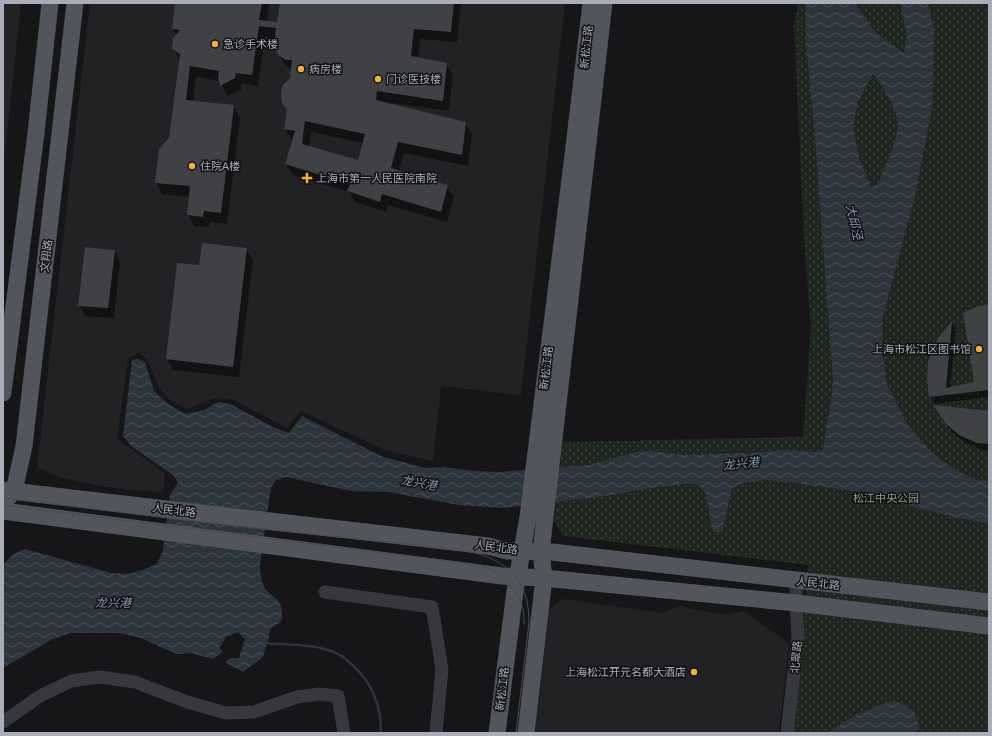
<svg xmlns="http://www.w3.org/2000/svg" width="992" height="736" font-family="'Open Sans','Noto Sans SC',sans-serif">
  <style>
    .built { fill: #222225 }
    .park { fill: url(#park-dots) }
    .water { fill: url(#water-waves); fill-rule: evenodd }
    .shadow { fill: #0007; fill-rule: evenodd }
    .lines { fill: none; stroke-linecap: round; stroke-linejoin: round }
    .stream { stroke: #2c353c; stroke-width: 2.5 }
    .building { fill: #404145; fill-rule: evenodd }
    .minor { stroke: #37383d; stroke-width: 13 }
    .major { stroke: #53555c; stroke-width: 17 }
    .tram { stroke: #4a4c52; stroke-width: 1 }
    .poi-dot { fill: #f2b134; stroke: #111113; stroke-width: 1.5 }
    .labels { text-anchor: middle; stroke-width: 3; stroke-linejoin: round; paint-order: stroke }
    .poi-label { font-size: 11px; fill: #a8adb8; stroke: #111113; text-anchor: start }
    .street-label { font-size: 11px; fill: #a8adb8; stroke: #111113 }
    .park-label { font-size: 11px; fill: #7fa381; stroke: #111113 }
    .water-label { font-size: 12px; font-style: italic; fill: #7f9bb3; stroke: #111113 }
  </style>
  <defs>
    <pattern id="park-dots" width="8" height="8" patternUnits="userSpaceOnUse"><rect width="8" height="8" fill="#1e261f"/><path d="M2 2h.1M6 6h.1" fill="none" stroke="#3c433d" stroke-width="1.8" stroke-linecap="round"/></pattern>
    <pattern id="water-waves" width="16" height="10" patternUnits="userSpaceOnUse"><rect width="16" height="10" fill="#2c353c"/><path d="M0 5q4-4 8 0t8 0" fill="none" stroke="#485056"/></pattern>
  </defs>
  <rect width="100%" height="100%" fill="#161618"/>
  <path class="built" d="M3,3h18l-18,170z
    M90,3h475l-44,392 -80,-9 -8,75 -46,-10 -86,-40 -14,17 -53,-28 -19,-2 -29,11 -16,-9 -11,-13 -12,-28 -8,-6 -11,6 -11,80 48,34 -2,20 -64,-7 -37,-8 -25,-11z
    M563,599l100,14 15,-7 49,9 16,-4 46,32 -10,90h-244l14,-123z"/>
  <path class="park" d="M799,3h190v730h-197l9,-80 7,-88 -244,-29 -10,-15 8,-79 241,-5 8,-110 -7,-88 -10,-216z"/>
  <path class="water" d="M806,3h49l20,29 29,21 3,-17 -7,-33h28l6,27 -2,78 -17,88 -33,124v27l5,38 21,40 24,28 21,15 21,11 15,2v43l-39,-8 -98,-25 -49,-7 -38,-4 -22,3 -11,5 -9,40 -2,4h-7l-2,-3 -6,-35 -5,-7 -8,-4 -50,6 -38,7 -102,12 -44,-3 -71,-13 -37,-1 -65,-14 -10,3 -5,7 -11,77c0,10 1,22 9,29 4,4 9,5 11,11 3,6 2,12 1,18l-10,6 -8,29 -20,15 -18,-10 6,-4h8l6,-19 -7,-7 -12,5 -7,11 4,4 -10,7 -22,-6 -15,1 -35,-16 -23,-5h-48l-19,7 -48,28v-103l10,-11 12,-5 86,24 18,1 13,-4 15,-6 6,-14 7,-55 8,-12 -4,-7 -43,-30 -8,-10 9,-76 6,-1 7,3 9,29 14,13 17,10 19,-4 14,-8 12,2 45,24 14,5 13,-17 81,41 43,11 17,-1 31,4 25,1 91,-7 47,-13 15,-1 33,4 67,-2 35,-3 28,2 5,-1 3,-2 8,-48 2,-22 -18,-242 -9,-93zM873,73c9,12 25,38 25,53 -1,16 -14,42 -20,58l-7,3 -12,-29 -6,-32 5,-24z
    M894,700l20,11 6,17 -7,5h-86l30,-19z"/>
  <path class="shadow" d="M176,3h93l-2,18 11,2 3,-20h180l-4,39 -37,-3 -2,20 28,5 7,11 -4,36 -57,-8 -1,2 74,18 7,11 -4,32 -64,-13 -5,19 48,14 7,11 -7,25 -59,-17 -2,7 -31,-10 -6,-10 -56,-17 -7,-11 7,-24h-1l-7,-11 7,-59 -6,-4 -7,-12 -3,-16 -11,-1 -7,49 -16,-3 -1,7 -13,6 -8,-15 -24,-4 -3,25 40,4 7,12 -13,106 -17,-2 -1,5 -15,-1 -6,-11 2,-18 -28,-3 -6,-12 14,-44 10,-78 -7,-11 4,-14 -4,-6zM311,132l52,11 -5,18 -49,-14z
    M246,249l7,11 -14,117 -66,-7 -6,-11 11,-95 22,3z
    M114,251l6,11 -6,56 -29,-2 -6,-11z
    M989,305v92l-54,7 -5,-8 9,-58 13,-15 4,6 -6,59 25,-5z
    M938,412h51v39l-7,-1 -18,-8 -13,-11z"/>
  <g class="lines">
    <path class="stream" d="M264,643c24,2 53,0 76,12 3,1 6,5 9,7 23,19 32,42 32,71"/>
  </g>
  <path class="building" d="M175,3h87l-3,17 18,2 3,-19h174l-3,29 -37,-3 -3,27 36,7 -4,38 -66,-10 -1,9 90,22 -4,33 -64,-13 -7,26 57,17 -7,27 -59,-18 -2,8 -33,-11 3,-7 -65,-20 10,-33 -11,-2 3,-19 -5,-7 -1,-10 2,-8 7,-7 2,-18h-6l-8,-5 -4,-11 2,-16 -17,-2 -7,49 -16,-2 -1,5 -15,8 -2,-8 1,-7 -29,-5 -4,34 48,5 -13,108 -17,-2 -1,6 -16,-2 3,-29 -35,-3 4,-34 10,-11 11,-84 -8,-5 1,-11 7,-8 -8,-1zM305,121l60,13 -7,26 -56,-16z
    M202,243l45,5 -14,119 -67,-8 11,-96 22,2z
    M85,247l30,3 -7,58 -30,-2z
    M989,304v86l-60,7 -2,-17 1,-19 10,-23 14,-17 -6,67 28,-6 -11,-69 13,-6z
    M933,405l56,6v33l-12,-1 -18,-8 -13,-11z"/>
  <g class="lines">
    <path class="minor" d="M325,592l107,15 10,62 -6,64
      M3,722l37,-26 31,-15 29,-4 35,5 52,20 39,11 28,-1 43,-15 22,-3 19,2 6,37
      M787,733l11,-97 -2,-33v-22"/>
    <path class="major" d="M3,393l33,-260 14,-130
      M3,490l267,31 218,25 19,5 45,1 437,50
      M7,499l7,-8 10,-45 51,-443
      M3,511l499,65 42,2 252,25 193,23
      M497,733l18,-142 13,-74 45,-362 18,-152
      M526,733l18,-155 -3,-26 63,-549"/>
    <path class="tram" d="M3,498c108,13 216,27 325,38 35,3 70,7 105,11 19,2 41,3 59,12 27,13 37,35 37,63l-13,111
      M3,505l478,60c24,10 45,30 43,59"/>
  </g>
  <g class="poi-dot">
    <circle cx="215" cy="44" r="4"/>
    <circle cx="301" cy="69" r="4"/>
    <circle cx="378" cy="79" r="4"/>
    <circle cx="192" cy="166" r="4"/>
    <path d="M305 172h4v4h4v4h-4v4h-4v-4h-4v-4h4z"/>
    <circle cx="979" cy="349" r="4"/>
    <circle cx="694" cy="672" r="4"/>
  </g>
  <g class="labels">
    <g class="poi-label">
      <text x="223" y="48">急诊手术楼</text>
      <text x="309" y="73">病房楼</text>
      <text x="386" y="83">门诊医技楼</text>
      <text x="200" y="170">住院A楼</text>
      <text x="316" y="182">上海市第一人民医院南院</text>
      <text x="971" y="353" text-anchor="end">上海市松江区图书馆</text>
      <text x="686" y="676" text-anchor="end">上海松江开元名都大酒店</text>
    </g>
    <g class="street-label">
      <text transform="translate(586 47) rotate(-84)" y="4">新松江路</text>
      <text transform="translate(46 256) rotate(-83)" y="4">文翔路</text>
      <text transform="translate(546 368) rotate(-83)" y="4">新松江路</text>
      <text transform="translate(174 510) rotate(7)" y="4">人民北路</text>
      <text transform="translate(496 547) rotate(8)" y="4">人民北路</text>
      <text transform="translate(818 583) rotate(6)" y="4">人民北路</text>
      <text transform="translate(796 657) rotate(-84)" y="4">北翠路</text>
      <text transform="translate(502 689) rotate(-83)" y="4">新松江路</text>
    </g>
    <g class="park-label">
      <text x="886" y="502">松江中央公园</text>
    </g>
    <g class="water-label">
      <text transform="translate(854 222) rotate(77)" y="4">大邱泾</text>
      <text transform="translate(741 464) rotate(-6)" y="4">龙兴港</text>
      <text transform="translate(419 483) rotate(10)" y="4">龙兴港</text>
      <text transform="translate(113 603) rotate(1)" y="4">龙兴港</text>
    </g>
  </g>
  <rect width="992" height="736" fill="none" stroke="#a8adb8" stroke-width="8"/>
</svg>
